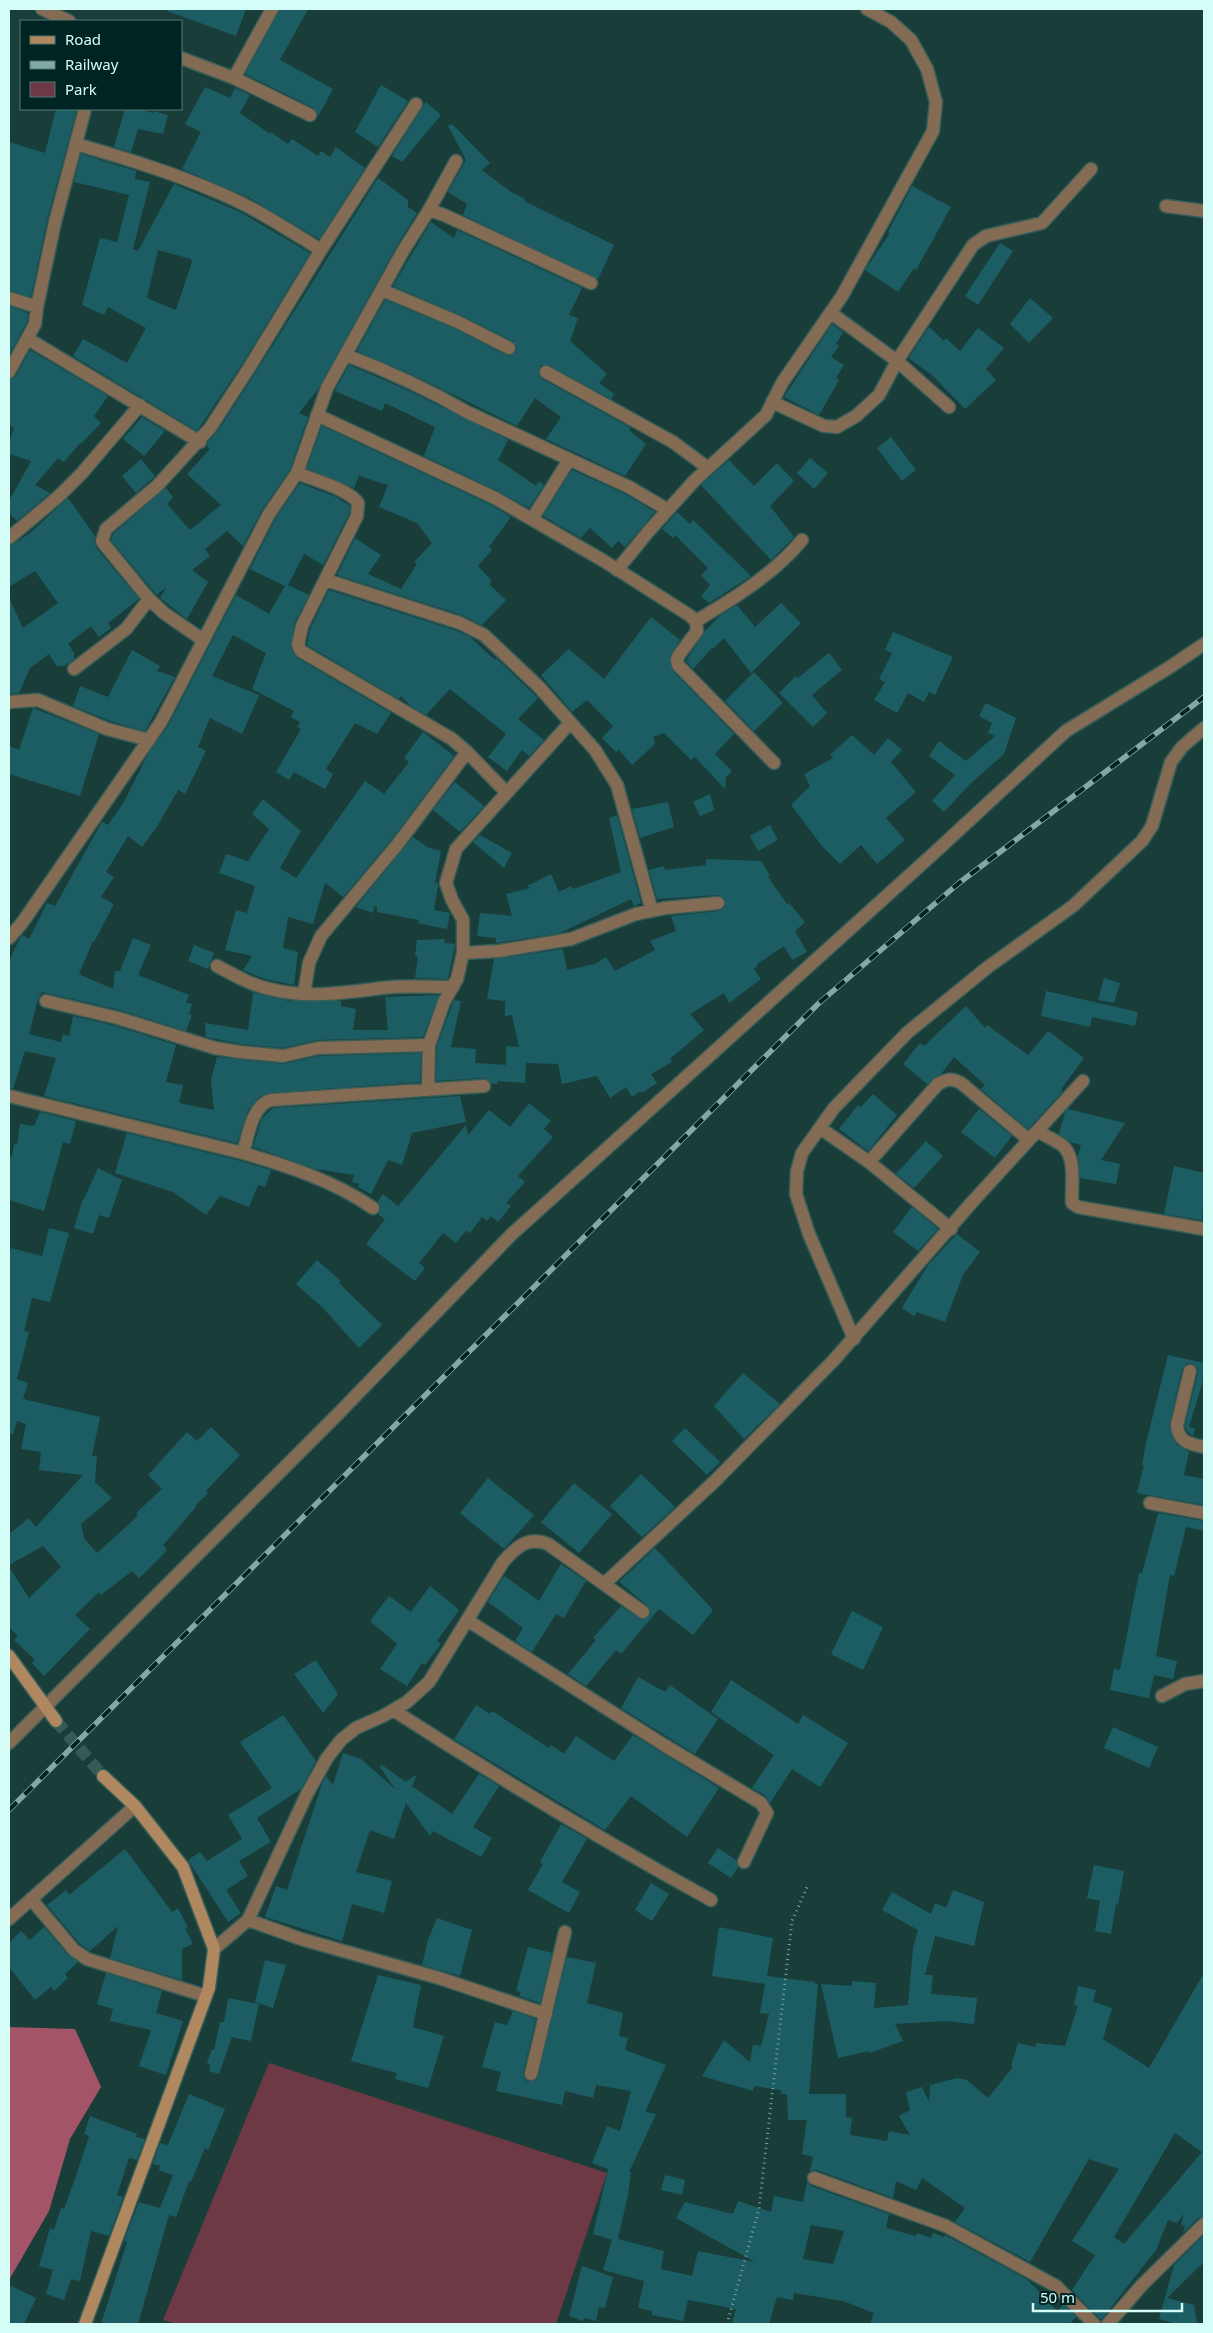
<svg xmlns="http://www.w3.org/2000/svg" width="1213" height="2333" font-family="'Noto Sans',sans-serif">
  <style>
    .green { fill: #6c3945 }
    .forest { fill: #a35567 }
    .building { fill: #1c5d64; fill-rule: evenodd }
    .lines { fill: none; stroke-linecap: round; stroke-linejoin: round }
    .street-tunnel { stroke: #355b56; stroke-width: 12; stroke-dasharray: 12 6; stroke-linecap: butt }
    .street-casing { stroke: #375d58; stroke-width: 15 }
    .secondary-casing { stroke: #375d58; stroke-width: 15 }
    .path { stroke: #7aa19c; stroke-width: 3; stroke-dasharray: 1 4; stroke-linecap: butt }
    .street { stroke: #846b53; stroke-width: 12 }
    .secondary { stroke: #b08860; stroke-width: 12 }
    .rail-casing { stroke: #82aaa5; stroke-width: 5.5 }
    .rail { stroke: #002421; stroke-width: 4; stroke-dasharray: 11; stroke-linecap: butt }
  </style>
  <rect width="100%" height="100%" fill="#193e3a"/>
  <path class="green" d="M269,2063l338,110 -51,151h-379l-14,-4z"/>
  <path class="forest" d="M9,2027l66,2 26,58 -31,52 -21,72 -40,69z"/>
  <path class="building" d="M168,9h78l-10,27 -69,-25z
    M280,9h28l-28,51 53,29 -15,27 -4,-8 -69,-34z
    M381,85l27,16 -30,46 -23,-15z
    M205,87l25,11 5,-10 15,7 -10,18 30,21 1,-2 17,12 4,-5 26,17 3,-5 9,6 6,-10 29,21 -46,71 -71,-42 -66,-28 19,-37 -16,-8z
    M426,102l15,13 -39,47 -10,-6z
    M56,109h21l-30,111 -16,77 -22,-7v-148l36,11z
    M125,109h13l15,4 1,-2 14,4 -5,19 -25,-5 -7,23 -17,-5z
    M452,124l38,39 -8,7 29,22 14,7 -1,2 90,44 -16,34 -135,-64 4,-11 -19,-12 18,-32 -18,-34z
    M81,154l55,17 -1,8 15,3 -17,67 5,2 36,-67 66,28 70,41 -68,111 -45,67 -124,-75 10,-17 44,24 19,-35 -38,-21 -4,8 -22,-10 18,-67 17,4 12,-47 -55,-13zM158,250l33,9 1,3 -16,48 -29,-12z
    M378,178l30,22v7l9,6 -21,34 -78,142 -19,24 9,4 -18,52 -28,41 -19,36 -16,-15 -22,18 5,7 -18,14 16,12 -21,37 -27,-21 6,-10 -10,7 -1,-2 -44,-53 2,-6 53,-46 7,9 -6,7 23,26 31,-25 -34,-31 23,-25 -3,-2 1,-5 9,-10 39,-60z
    M912,186l39,21 -35,63 -2,-2 -16,24 -33,-22 25,-37 -2,-1z
    M431,222l23,16 3,-8 125,58 -13,27 9,3 -8,23 37,33 -8,9 15,11 -3,5 -62,-34h-8l-3,8 4,6 89,49 -2,2 17,14 -21,32 -79,-37 15,-22 -26,-19 -18,28 -106,-52 -54,-23 28,-51 70,29 50,26 5,1 6,-4 1,-5 -4,-6 -52,-26 -68,-29z
    M1000,243l13,8 -35,54 -13,-9z
    M1030,298l23,20 -24,25 -19,-19z
    M9,306l19,7 -1,9 -18,33z
    M832,324l11,8 -7,12 3,2 -8,11 13,8 -8,13 3,2 -20,35 -35,-18z
    M929,327l15,14 2,-3 14,13 18,-23 26,20 -18,21 10,11 -31,29 -32,-33 -24,-18z
    M30,350l78,46 -14,20 7,7 -20,21 -1,-1 -16,19 -6,-4 -23,27 15,8 -33,28 -6,-6 -2,1v-15l22,-40 -22,-7v-12l5,-14 -5,-3v-45l7,-4z
    M349,365l56,24 103,51 -10,20 38,26 3,-5 5,4 -15,23 -31,-17 -74,-35 11,-29 -50,-24 -3,8 -47,-20z
    M142,417l23,14 -21,25 -21,-17z
    M322,426l169,79 20,12 -22,30 3,3 -14,16 14,15 -3,3 17,16 -24,25 -20,-10 -125,-40 18,-37 26,17 -13,19 33,15 16,-25 -3,-2 18,-19 -15,-20 -38,-16 9,-22 -29,-9 -5,12 -47,-20z
    M891,437l25,33 -14,11 -25,-33z
    M810,458l18,15 -14,16 -17,-16z
    M141,459l14,17 -19,17 -14,-17z
    M729,460l25,26 23,-23 17,18 -24,25 24,31 -23,23 -70,-75z
    M572,470l53,24 30,18 -30,35 -7,-6 -6,7 -22,-20 -9,10 -38,-22z
    M300,483l36,14 14,9 -1,8 -26,51 -19,-11 -16,31 21,10 -15,29 -3,25 6,9 94,55 -14,21 -22,-11 -29,46 7,5 -8,15 -31,-17 -5,8 -13,-8 25,-43 -4,-2 3,-5 -9,-5 3,-6 -42,-22 14,-36 -33,-18 -21,41 47,19 -17,39 -32,-16 -12,29 8,4 -21,43 -7,-4 -20,35 -16,22 -14,-11 -22,36 8,5 -13,20 13,7 -20,38 -1,-1 -14,33 34,15 2,-18h5l13,-33 18,7 -13,30 51,20 -3,7 6,2 -3,10 3,1 -6,16 -66,-21 -78,-18 -4,7 -9,35 32,8 2,-8 6,2 4,-20 43,10 60,19 -10,37 17,3 -4,18 35,7 -3,-30 6,-23 66,7 36,-8 102,-3 -1,29 -152,11 -9,4 -11,13 -11,33 -193,-47 12,-38 -31,-7 -12,38 -4,-1v-127l11,-23 2,-3 7,4 18,-36 8,3 44,-79 3,-5 6,3 16,-23 24,-48 20,-28 68,-131 33,19 16,-28 -35,-17 26,-51z
    M68,498l27,38 -1,6 3,7 42,50 -31,24 3,5 -12,9 -8,-11 -23,18 6,9v6l-5,4 -5,3h-7l-8,-12 -19,14 -11,25 -10,1v-96l14,30 35,-25 -23,-32 -26,16v-40l21,-14z
    M677,512l13,12 3,-4 58,56 -42,27 -8,-7 9,-11 -9,-10 7,-7 -33,-33 -2,3 -11,-9z
    M329,590l128,41 13,6 25,23 1,-2 42,40 -20,21 26,21 -15,16 -7,-6 -15,21 -19,-14 18,-23 -56,-45 -24,26 -14,-8 -11,-11 -2,3 -92,-54 3,-16z
    M781,603l20,20 -50,50 -27,-35 -11,11 -1,-1 -19,21 -7,-8 19,-30 16,-16 16,-10 18,22z
    M651,617l29,23 -10,16 2,14 62,64 -19,20 17,17 -6,6 -1,12 -30,-32 -4,3 -27,-27 -11,4 2,7 -23,21 -13,-15 -3,2 -14,-14 11,-12 -26,-26 -15,12 -31,-37 28,-26 35,30z
    M893,632l60,25 -18,38 -6,-3 -5,10 -16,-9 -11,20 -23,-13 11,-18 -6,-3 13,-26 -7,-3z
    M132,650l28,16 -3,5 18,6 -30,54 -35,-10 -37,-15 7,-20 28,11z
    M829,653l13,17 -30,25 15,18 -14,14 -34,-34 17,-17 2,2z
    M754,672l29,31 -29,28 -29,-30z
    M986,703l30,15 -12,36 -34,30 -26,28 -12,-11 23,-26 -26,-19 10,-15 27,20 29,-25 -7,-3 4,-10 -13,-7z
    M33,708l66,26 -19,62 -71,-22v-28l10,4z
    M423,732l31,24 -63,84 -48,57 -18,-14 -12,41 -25,-7 -5,31 15,4 -4,33 -29,-6 -22,-9 9,-14 -27,-6 11,-40 11,3 8,-27 -36,-13 7,-19 22,7 21,-32 -17,-15 11,-15 38,32 -21,37 16,10 69,-97 19,13 25,-32 -5,-4z
    M852,735l22,20 14,-17 14,12 -11,12 25,30 -30,26 19,22 -28,24 -16,-19 -21,19 -18,-18 -31,-41 19,-19 -6,-12 29,-16 -3,-3z
    M455,782l29,24 -24,26 -27,-22z
    M710,794l4,16 -14,6 -7,-14z
    M668,802l6,25 -34,11 -8,-29z
    M617,815l24,88 -7,3 -3,-7 -71,34 -64,10v-5l-19,-2 3,-23 32,3 -6,-22 24,-6 -3,-2 24,-12 8,18 12,-6 2,3 48,-17 -12,-54z
    M770,825l8,15 -20,11 -8,-15z
    M480,835l32,18 -8,15 -31,-26z
    M413,837l14,10 14,4 -6,32h3v3l-4,24 16,3 -3,16 -29,-6 1,-3 -42,-8v-6h-3l-1,7 -17,-6z
    M706,859l55,2 9,15 -2,1 19,27 2,-1 16,19 -10,9 12,21 -15,8 -8,-14 -27,18 1,1 -4,4 7,10 -32,24 -5,-10 -34,21 14,16 -34,29 2,3 -21,12 6,9 -15,10 -2,-2 -8,6 -6,-10 -16,11 -13,-22 -35,8 -4,-20 -32,-1 -1,20 -27,-2 -1,3 -6,-1 -8,-5 -47,3 1,-35 17,-46 7,1 -10,46 25,2 -1,14 31,2v-19l13,1 -7,-32 -7,1v-15l-18,-2 7,-40 69,-10 4,21 28,-6 11,-7 9,14 40,-21 -5,-9 26,-10 -5,-15 48,-5 6,-4v-8l-7,-4 -61,4 -8,-29 15,-4 1,4 41,-5z
    M445,939l-1,4 11,1 -7,35 -33,-1 3,-21 -3,-1 2,-16z
    M194,945l20,8 -6,16 -20,-8z
    M1104,978l16,5 -6,20 -16,-3z
    M1046,991l92,21 -3,14 -43,-9 -2,10 -49,-11z
    M253,993l36,8v3l2,-3h50v5l15,3 -3,21h35l-3,-33 54,-2 -16,42 -105,3 -36,8 -41,-4 -35,-7 -1,-14 43,7z
    M966,1006l19,22 2,-3 41,30 20,-24 36,27 -22,30v4l-34,37 -47,-40 4,-4 -31,-28 -13,17 -14,10 -24,-20 17,-21 4,3z
    M873,1094l24,21 -29,36 -29,-22 19,-24 3,2z
    M460,1096l6,26 -54,11 -10,32 -14,-5 -17,34 -13,-7 1,-3 -7,-2 2,-7 -38,-6 -63,-22 9,-29 11,-10z
    M529,1103l22,18 -7,8 9,8 -35,39 7,6 -19,21 5,3 -13,16 -7,-6 -4,5 -5,-4 -12,16 -4,-2 -10,12 -13,-10 -24,30 6,5 -10,13 -49,-37 19,-25 -7,-5 3,-6 -3,-7 5,-7 15,12 68,-81 2,10 21,-25 21,17z
    M979,1109l33,27 -17,22 -34,-26z
    M1068,1109l57,14 -24,37 19,4 -4,20 -36,-6 -2,-23 3,-10 -11,-3 -11,-8 6,-22z
    M40,1112l36,9 -6,23 -7,-2 -19,69 -35,-11v-44l3,1 2,-13h3l3,-20 14,2z
    M127,1133l114,28 30,9 -6,17 -7,-2 -9,22 -29,-11 -14,19 -33,-23 -58,-19z
    M926,1141l17,15 -29,32 -18,-14z
    M1174,1166l30,7 -2,47 -38,-6z
    M98,1168l24,12 -13,38 -10,-3 -6,19 -19,-6 9,-29h1z
    M912,1207l26,22 -20,22 -25,-19z
    M49,1228l20,5 -19,69 -18,-4 -8,33 5,1 -12,47 11,4 -5,16 77,18 -8,39h5l-2,26 17,16 -31,26 3,14 13,15 30,-27 11,-11 -2,-2 26,-24 -14,-14 39,-43 10,9 14,-14 29,28 -34,36 2,2 -13,13 1,1 -33,38 4,5 -11,12 -17,16 -7,-7 -31,24 -2,-3 -24,23 15,14 -46,47 -12,-13 3,-3 -21,-20 4,-4 -9,-9v-60l20,31 32,-31 -18,-21 -34,19v-31l20,-16 7,9 47,-52 -44,-5 2,-18 -20,-3 5,-25 -9,-3 -4,13h-4v-176l2,-10 31,8z
    M957,1234l23,18 -17,23 -18,47 -28,-10 -3,4 -12,-8 26,-43z
    M317,1260l24,21 -2,2 43,42 -23,23 -36,-40 -27,-24z
    M1168,1355l36,8 -2,21 -13,43 6,1 -2,8 -6,-5 -2,-6 13,-52v-5l-6,-5h-5l-5,6 -13,57 7,18 13,8 -5,23 20,4v26l-67,-12 7,-28h-2l4,-22z
    M743,1373l37,31 -36,35 -30,-33z
    M685,1428l35,34 -13,13 -35,-34z
    M641,1474l34,33 -33,30 -32,-31z
    M488,1478l46,37 -30,34 -44,-36z
    M574,1483l38,31 -33,39 -38,-31z
    M1158,1513l46,8v10l-18,-4 -12,49 -4,-1 -14,81 21,5 -4,18 -19,-4 -5,23 -39,-8 4,-21 6,1 19,-97h3z
    M655,1548l58,62 -20,25 -34,-26 -38,45 -5,-4 -30,36 -18,-12 28,-34 -3,-2 28,-32 21,14 8,-4 1,-4 -3,-6 -29,-24z
    M561,1564l25,17 -22,37 -8,-4 -24,38 -17,-11 8,-13 -35,-26 16,-26 35,25z
    M430,1586l29,24 -22,31 4,3 -16,21 -3,-2 -15,23 -27,-17 17,-25 -27,-23 19,-25 22,16z
    M852,1611l31,16 -20,43 -32,-16z
    M316,1660l22,34 -15,19 -29,-39z
    M638,1677l27,15 5,-7 48,34 -23,35 -74,-46z
    M731,1680l67,44 5,-9 45,28 -28,44 -28,-18 -22,34 -4,-7 -14,-8 22,-33 -63,-43z
    M476,1705l14,9 2,-3 57,37 2,-3 13,9 12,-18 38,25 19,-26 86,53 -32,49 -56,-41 -26,34 -151,-91z
    M283,1715l33,46 -15,28 -44,29 14,24 -32,19 9,15 -22,14 15,23 -13,9 -40,-62 12,-8 7,9 35,-22 -14,-24 44,-27 -32,-46z
    M1113,1727l45,20 -9,21 -45,-20z
    M343,1753l18,6 35,31 -16,-23 2,-2 24,17 11,-8 -5,12 40,28 27,-40 20,12 -26,41 19,11 -11,19 -48,-26 -3,5 -24,-33 -12,36 -24,-9 -14,42 36,9 -8,32 -32,-9 -10,37 -77,-24 11,-31 11,4 35,-106 4,-8 7,9z
    M561,1824l26,15 -25,43 18,10 -11,21 -41,-23 15,-26 -3,-2z
    M718,1848l18,12 2,7 -7,11 -23,-15z
    M125,1849l47,63 6,-4 10,19 -3,1 8,16 -11,5v31l-72,-22 8,-32 -28,25 -10,-7 -33,-39 19,-15 3,5z
    M1094,1865l30,6 -6,33h-2l-5,30 -16,-3 5,-30 -13,-3z
    M651,1883l18,11 -17,27 -17,-11z
    M953,1890l31,12 -10,44 -39,-10 -10,39h8l-2,19 46,4 -3,26 -29,-3 -50,3 8,17 -34,12v-2l-31,7 -17,-74 31,2v-5l24,2 -2,25 34,-3 5,-56 5,-19 -36,-20 10,-18 39,22 4,-11 11,5z
    M437,1918l35,12 -12,46 -38,-11 6,-25z
    M44,1927l24,28 10,7 -13,12 3,4 -14,13 -3,-4 -16,13 -26,-33v-24l12,-12 9,9z
    M719,1927l54,11 -6,38 48,6v2h3l-9,110h37v23l6,1 -2,17 37,6 2,-10 21,4 -11,-19 11,-6 -4,-18 16,-5 7,15 1,-17 27,-7 10,2 21,18 25,-31 -2,-1 7,-23 18,4v-4l29,3 13,-40 -4,-1 4,-19 18,4 -3,12 19,6 -9,31 46,29 55,-95v243l-6,2 -15,15 2,-7 -4,-1 3,-11 -7,9 -9,-3 -12,30 -55,70 -29,-30 23,-35 -23,-14 47,-72 -30,-10 -59,103 -75,-40 10,-14 -43,-30 -6,12 -20,-9 -3,17 -76,-28 -7,1 3,-14 -11,-3 5,-34h-19l-1,-26h-6v-4l-27,-4 -1,5 -51,-15 22,-36 26,22 3,-17 8,1 8,-32 -9,-1 5,-29 -53,-8zM1175,2133l27,19 -78,92 -10,-7z
    M528,1947l24,6 -12,50 -21,-7 2,-4 -5,-1z
    M567,1957l29,6 -9,40 36,10 -4,23 9,2 -3,12 41,15 -21,47 11,2 -27,58h2l-3,23 -10,44 46,12 -3,18 31,7 6,-25 57,11 -79,-44 9,-16 48,12 5,-13 33,11 3,-16 29,6 4,-20 4,4 78,28 -3,14 30,8 1,-3 14,5 2,-5 11,4 1,-2 83,45 30,32 5,-8 13,13 -6,7h-200l4,-11 -31,-12 -49,-8 -1,7 -16,-3 -8,27h-37l4,-15 -48,-9 -5,21 -31,-6v-4l-14,-3 6,-27 -41,-11 9,-30 -19,-6 15,-65 -16,-6 15,-37 13,5 11,-40 -35,-6 -3,13 -28,-7 -3,14 -66,-14 5,-19 -19,-5 13,-45 12,3 6,-14 23,8 -13,54 2,7 4,2 8,-3zM811,2225l33,6 -11,33 -30,-5z
    M265,1960l21,5 -13,43 -18,-6z
    M106,1973l56,18 -6,22 27,8 -17,54 -27,-9 12,-36 -41,-9 3,-12 -16,-5z
    M378,1975l43,10 -8,42 31,9 -16,52 -33,-9 2,-6 -46,-12z
    M228,1998l31,6 -8,37 -19,-4 -13,37 -10,-3 1,-7 -3,-1 5,-14 2,1 6,-28h4z
    M189,2094l36,15 -17,41 -3,-2 -14,34 -2,-1 -13,36 -7,-2 -31,109h-37l26,-82 -3,-1 15,-39 21,6 13,-33 -14,-5 1,-4 -7,-2 7,-21 8,2z
    M90,2116l47,18 -1,3 9,2 -8,21 -8,-2 -12,37 6,2 -14,39 -18,-5 -11,50 -9,-2 -7,21 -18,-6 7,-24 -14,-4 11,-38 4,2 7,-22 3,1 12,-33 13,-40 -5,-2z
    M665,2175l20,5 -3,15 -21,-5z
    M1204,2235v27l-37,36 27,7 3,19h-20l-18,-5 15,-54z
    M582,2266l31,11 -8,31 -6,-1 -3,14 -12,-3 -1,3 -14,-5z
    M9,2285l27,13 -12,26h-15z"/>
  <g class="lines">
    <path class="street-tunnel" d="M56,1721l47,55"/>
    <defs>
      <path id="street" d="M42,9l27,12
        M181,58l53,20 38,-69
        M234,78l76,37
        M76,144c48,14 95,28 141,48 37,15 70,37 104,58
        M1166,206l38,5
        M429,210l27,-49
        M382,290l76,32 51,26
        M9,298l28,9 18,-85 30,-113
        M831,313l66,48 52,46
        M28,339l172,103
        M346,355c42,16 83,35 121,57l162,75 39,23
        M9,372l26,-48 2,-17
        M546,372l127,70 35,26
        M772,402l52,24 13,1 19,-11 23,-21 18,-34 76,-116 13,-9 56,-13 49,-54
        M317,415l178,83 109,63 85,54 7,6 1,10 -18,24 -2,4 1,6 96,98
        M297,473c17,7 52,16 61,30l-1,13 -55,110 -4,19 3,6 151,88 15,13 39,40
        M532,519l37,-59
        M9,538l50,-42 23,-23 58,-68
        M617,570l31,-38 46,-51 72,-66 16,-32 60,-87 91,-165 3,-29 -9,-33 -16,-29 -20,-18 -24,-13
        M326,580l134,43 24,12 55,52 56,63 22,35 35,126
        M696,621c37,-22 78,-47 106,-81
        M203,640l-39,-27 -15,-14 -45,-55 -2,-3 4,-12 51,-43 53,-58 39,-60 72,-118 95,-146
        M74,669l52,-40 23,-30
        M9,702l29,-2 69,29 42,11
        M9,938l13,-15 139,-201 108,-208 28,-41 30,-85 76,-137 26,-41 15,5 147,68
        M463,953l36,-2 72,-12 65,-25 29,-6 53,-5
        M217,966c17,9 34,19 53,23 40,11 82,2 122,-2 20,-1 41,0 61,0
        M304,994l5,-31 12,-27 76,-91 70,-93
        M46,1001l72,17 97,30 25,4 43,4 35,-8 111,-3
        M428,1090l1,-45 15,-43 13,-23 6,-26v-33l-11,-20 -6,-17 10,-34 114,-126
        M9,1096l234,57c45,13 91,28 130,55
        M820,1128l49,34 82,67
        M1038,1131c7,5 17,9 24,14 15,12 9,41 10,58l6,4 126,22
        M243,1153c5,-17 9,-48 28,-53l213,-14
        M869,1162l69,-78c9,-5 14,-6 23,-1l68,57
        M854,1339l-45,-105 -13,-40 1,-23 5,-18 32,-45 74,-76 80,-65 85,-61 69,-65 10,-15 19,-64 11,-15 22,-19
        M1190,1371l-13,54c1,17 13,19 27,22
        M1150,1503l54,10
        M604,1584l111,-103 118,-120 141,-161 109,-119
        M467,1620l197,125 97,58 6,10 -23,49
        M1162,1696l23,-12 19,-3
        M393,1710c104,67 209,130 318,190
        M9,1743l329,-329 173,-179 422,-381 133,-123 104,-64 34,-23
        M31,1899l43,51 13,9 119,37
        M9,1919l126,-113
        M248,1920l53,19 138,39 107,36
        M214,1949l34,-29 59,-126 20,-36 14,-18 15,-12 27,-12 24,-14 22,-20 74,-120c13,-15 25,-26 45,-18l95,68
        M531,2074l34,-142
        M814,2178l132,48 110,60 38,38
        M1108,2324l34,-39 62,-61"/>
      <path id="secondary" d="M9,1656l47,65
        M85,2324l124,-336 5,-39 -31,-82 -48,-61 -32,-30"/>
    </defs>
    <use href="#street" class="street-casing"/>
    <use href="#secondary" class="secondary-casing"/>
    <path class="path" d="M727,2324l32,-115 33,-288 16,-36"/>
    <use href="#street" class="street"/>
    <use href="#secondary" class="secondary"/>
    <defs>
      <path id="rail" d="M9,1810l810,-807 140,-120 245,-186"/>
    </defs>
    <use href="#rail" class="rail-casing"/>
    <use href="#rail" class="rail"/>
  </g>
  <rect width="1213" height="2333" fill="none" stroke="#d4fdf7" stroke-width="20"/>
  <rect x="20" y="20" width="162" height="90" fill="#002421" stroke="#557b77"/>
  <rect x="30" y="36" width="25" height="8" fill="#b08860" stroke="#557b77"/>
  <text x="65" y="45" font-size="15" fill="#d4fdf7">Road</text>
  <rect x="30" y="61" width="25" height="8" fill="#82aaa5" stroke="#557b77"/>
  <text x="65" y="70" font-size="15" fill="#d4fdf7">Railway</text>
  <rect x="30" y="82" width="25" height="15" fill="#6c3945" stroke="#557b77"/>
  <text x="65" y="95" font-size="15" fill="#d4fdf7">Park</text>
  <path d="M1033 2303v8h149v-8" fill="none" stroke="#d4fdf7" stroke-width="2.5"/>
  <text x="1040" y="2303" font-size="15" fill="#d4fdf7" stroke="#002421" stroke-width="4" paint-order="stroke">50 m</text>
</svg>
